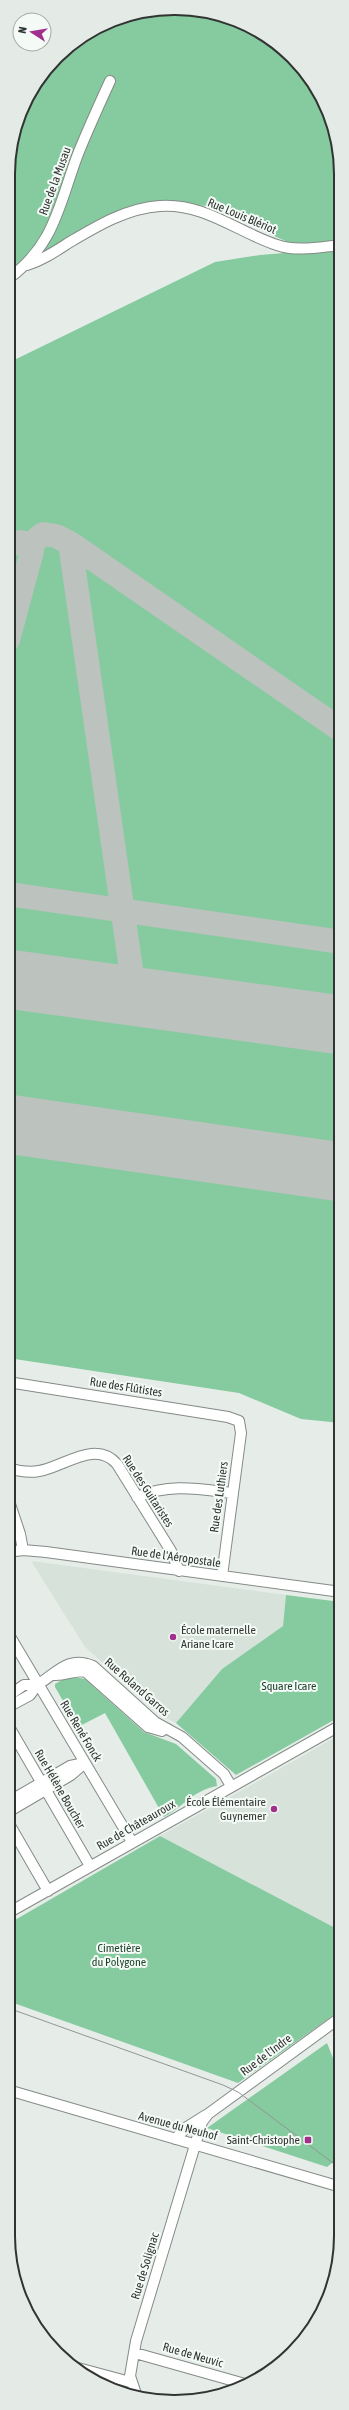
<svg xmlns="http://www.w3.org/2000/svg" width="349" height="2410" font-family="'Asap Condensed',sans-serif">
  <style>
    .built { fill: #d6e2da }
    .green { fill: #86cb9f }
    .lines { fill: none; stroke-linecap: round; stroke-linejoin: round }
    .taxiway { stroke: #bcc2be; stroke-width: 24 }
    .runway { stroke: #bcc2be; stroke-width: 59 }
    .minor-casing { stroke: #848b86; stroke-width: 12 }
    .minor { stroke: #fff; stroke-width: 10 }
    .tram { stroke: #919693; stroke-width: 1 }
    .poi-dot { fill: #a1308d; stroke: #f4fbf6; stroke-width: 1.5 }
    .labels { text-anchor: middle; stroke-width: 4; stroke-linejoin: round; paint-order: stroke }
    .street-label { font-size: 12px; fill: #313432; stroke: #f4fbf6 }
    .poi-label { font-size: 12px; fill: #313432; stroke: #f4fbf6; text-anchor: end }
    .park-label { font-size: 12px; fill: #1a3e29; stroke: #f4fbf6 }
    .rim { fill: none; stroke: #313432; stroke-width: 2 }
  </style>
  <rect width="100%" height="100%" fill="#e6ede9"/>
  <path class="built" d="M31,1561l255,34 -3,31 -61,43 -46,54 -13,-7 -78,-69z
    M341,1734v197l-181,-95 95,-53z"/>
  <path class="green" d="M186,8l62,17 44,32 32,44 17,62v1260l-40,-4 -62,-26 -231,-35v-995l207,-101 45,-7 48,-4 -101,-45 -51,-4 -59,18 -89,60v-117l17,-62 40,-52 56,-32z
    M286,1595l55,7v114l-105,59 -60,-52 46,-54 61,-43z
    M69,1676l16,3 59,53 32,12 40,35 1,7c-25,5 -33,20 -53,31l-59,-104 -27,14 -23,-40v-3z
    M160,1836l181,95v79l-103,73 -230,-82v-77z
    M327,2043l14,35v78l-14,11 -120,-39z"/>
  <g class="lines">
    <path class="taxiway" d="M70,543l65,454
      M30,545l13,-11 13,2 14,7 271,187
      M8,640l24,-89 -2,-6 -9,-3 -13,3
      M8,894l333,48"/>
    <path class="runway" d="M8,979l333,46
      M8,1124l333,48"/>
    <defs>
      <path id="minor" d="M27,265c16,-5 29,-14 43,-23 27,-16 57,-34 90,-36 45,-3 77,26 117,39 20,7 43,2 64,0
        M8,279c47,-34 51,-75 70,-125 10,-25 21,-49 32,-73
        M8,1382l220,35 11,4 2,12 -19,143
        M8,1394l3,-12
        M8,1468c10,3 21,5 31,3 25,-4 56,-32 78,-7l54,87 8,20
        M137,1497c34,-14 61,-8 96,-4
        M8,1498l12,36 3,16
        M8,1552l15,-2 23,2 295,40
        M8,1633l124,209
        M54,1675c12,1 20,-6 32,-3l62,55 14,4
        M37,1685c19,-11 31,-30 56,-19l62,56 27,15 42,37 7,12
        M8,1707l22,-12 7,-10h-13l-16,11
        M8,1725l82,141
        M8,1812l63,-37 14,-12 -15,3 -62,36
        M8,1822l40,69
        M8,1913l333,-188
        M8,2090l333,97
        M175,2139l12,-12 19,-12
        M135,2353l110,31
        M78,2368l52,14
        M136,2394l-6,-18 6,-35 66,-219 6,-8 133,-97"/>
    </defs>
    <use href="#minor" class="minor-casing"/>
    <use href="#minor" class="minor"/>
    <path class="tram" d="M8,2008l215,77 15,7 103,77"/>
  </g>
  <g class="poi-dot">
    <circle cx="173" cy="1637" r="4"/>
    <circle cx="274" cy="1809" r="4"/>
    <rect x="304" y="2136" width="8" height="8" rx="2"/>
  </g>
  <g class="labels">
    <g class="street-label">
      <text transform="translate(55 181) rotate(-70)" y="4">Rue de la Musau</text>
      <text transform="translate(242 216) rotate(23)" y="4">Rue Louis Blériot</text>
      <text transform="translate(126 1387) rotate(9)" y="4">Rue des Flûtistes</text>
      <text transform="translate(148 1491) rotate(57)" y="4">Rue des Guitaristes</text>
      <text transform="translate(219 1497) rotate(-82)" y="4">Rue des Luthiers</text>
      <text transform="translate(176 1557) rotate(8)" y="4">Rue de l'Aéropostale</text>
      <text transform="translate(137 1687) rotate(41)" y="4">Rue Roland Garros</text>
      <text transform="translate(81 1731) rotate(59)" y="4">Rue René Fonck</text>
      <text transform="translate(60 1789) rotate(60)" y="4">Rue Hélène Boucher</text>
      <text transform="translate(136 1825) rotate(-30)" y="4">Rue de Châteauroux</text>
      <text transform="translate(266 2055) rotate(-37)" y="4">Rue de l'Indre</text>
      <text transform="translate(178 2126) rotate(15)" y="4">Avenue du Neuhof</text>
      <text transform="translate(145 2266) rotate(-73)" y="4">Rue de Solignac</text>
      <text transform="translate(193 2355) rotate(16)" y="4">Rue de Neuvic</text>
    </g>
    <g class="poi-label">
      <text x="181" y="1634" text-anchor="start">École maternelle<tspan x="181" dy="14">Ariane Icare</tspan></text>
      <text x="266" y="1806">École Élémentaire<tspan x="266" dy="14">Guynemer</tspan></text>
      <text x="300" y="2144">Saint-Christophe</text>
    </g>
    <g class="park-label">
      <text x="289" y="1690">Square Icare</text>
      <text x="119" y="1952">Cimetière<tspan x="119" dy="14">du Polygone</tspan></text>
    </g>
  </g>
  <path d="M0 0H349V2410H0ZM174 15H175A159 159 0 0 1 334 174V2236A159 159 0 0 1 175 2395H174A159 159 0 0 1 15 2236V174A159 159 0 0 1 174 15Z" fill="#e4ebe6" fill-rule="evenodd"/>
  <path class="rim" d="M174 15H175A159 159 0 0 1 334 174V2236A159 159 0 0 1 175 2395H174A159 159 0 0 1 15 2236V174A159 159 0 0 1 174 15Z"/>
  <g transform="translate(32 32) rotate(282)"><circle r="19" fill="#f4fbf6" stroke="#a6aba8"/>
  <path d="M0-3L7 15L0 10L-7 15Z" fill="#a1308d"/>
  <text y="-6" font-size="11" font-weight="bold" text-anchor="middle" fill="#313432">N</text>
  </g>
</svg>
